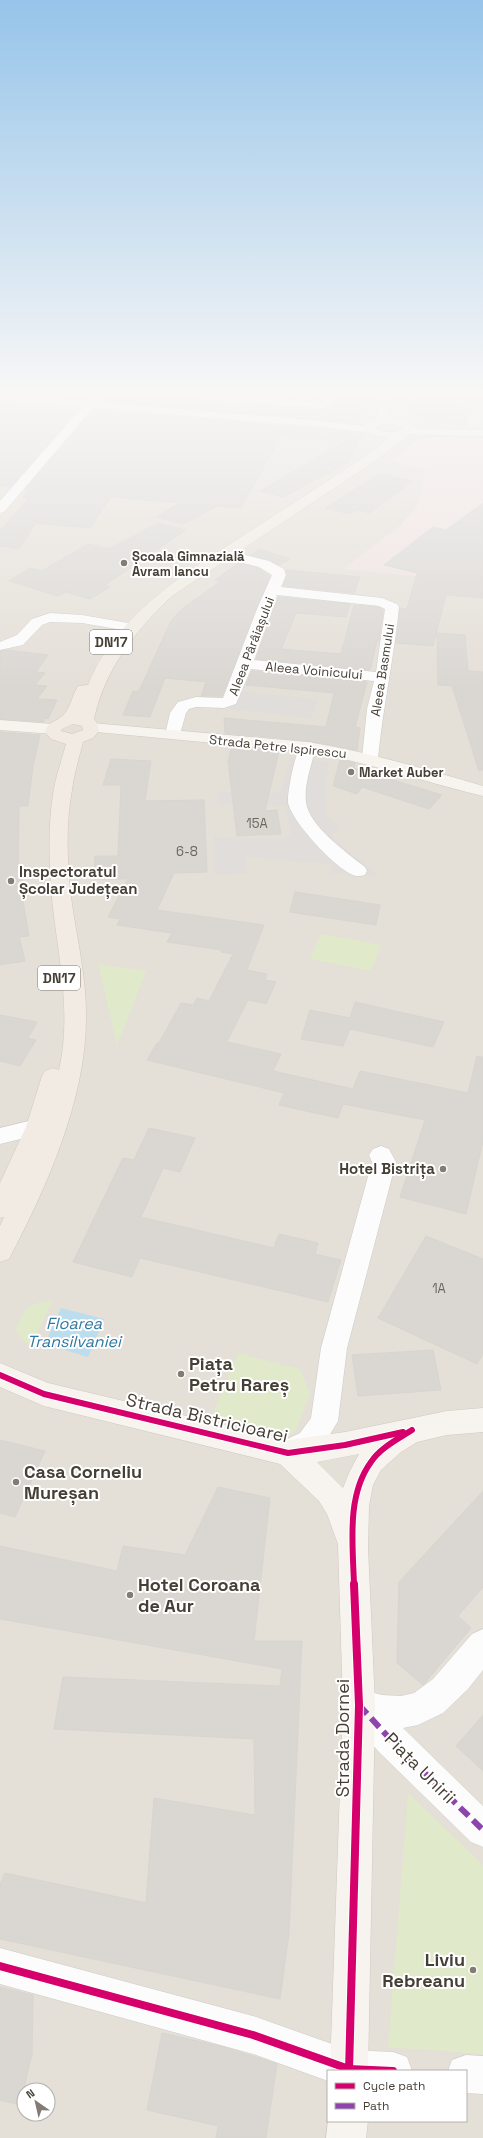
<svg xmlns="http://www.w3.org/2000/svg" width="483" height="2138" font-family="'Space Grotesk',sans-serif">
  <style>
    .residential { fill: #e4dfd7; fill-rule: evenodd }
    .medical { fill: #efe2df }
    .green { fill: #e0eacb }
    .parking { fill: #e0ddda }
    .water { fill: #bcddee }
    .building { fill: #dad7d3; stroke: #d8d5d0 }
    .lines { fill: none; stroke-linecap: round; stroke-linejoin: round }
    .street-casing { stroke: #ceccc8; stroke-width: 1 }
    .secondary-casing { stroke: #d0cbc1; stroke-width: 1 }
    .primary-casing { stroke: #d2c9b8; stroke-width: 1 }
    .street { fill: #fdfcfc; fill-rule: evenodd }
    .secondary { fill: #f7f4ef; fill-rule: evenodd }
    .primary { fill: #f1ebe3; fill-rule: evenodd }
    .quiet { stroke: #8e44ad; stroke-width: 6; stroke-dasharray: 12 6; stroke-linecap: butt }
    .cycleway-far1-casing { stroke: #fff; stroke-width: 8 }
    .cycleway-casing { stroke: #fff; stroke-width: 10 }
    .cycleway-far1 { stroke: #d6006c; stroke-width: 6 }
    .cycleway { stroke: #d6006c; stroke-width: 8 }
    .poi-dot { fill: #827c75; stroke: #fff; stroke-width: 1.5 }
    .labels { text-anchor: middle; stroke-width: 4; stroke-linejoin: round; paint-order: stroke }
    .far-poi-label { font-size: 13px; font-weight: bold; fill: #463f36; stroke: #fff; text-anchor: start }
    .far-street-label { font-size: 13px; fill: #463f36; stroke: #fff }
    .number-label { font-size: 13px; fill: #6c665e }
    .shield { fill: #fff; stroke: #7e7972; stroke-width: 1 }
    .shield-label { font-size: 14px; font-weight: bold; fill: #463f36 }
    .poi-label { font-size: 15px; font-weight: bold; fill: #463f36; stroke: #fff; text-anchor: start }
    .water-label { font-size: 16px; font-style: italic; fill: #2e78a1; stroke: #fff }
    .near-poi-label { font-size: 18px; font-weight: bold; fill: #463f36; stroke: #fff; text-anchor: start }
    .near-street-label { font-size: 18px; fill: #463f36; stroke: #fff }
  </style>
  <rect width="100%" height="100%" fill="#f0eeea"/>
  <path class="residential" d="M0,389h483v1749h-483zM328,2071h138v50h-138zM24,2090h24v24h-24z"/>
  <path class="medical" d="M434,437l49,2v144l-140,-14 58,-44 17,-20 8,-35 -36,-9 28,-21z"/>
  <path class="green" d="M483,414v13l-29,-3 11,-6z
    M321,934l60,11 -10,26 -61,-12z
    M98,964l48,7 -29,74z
    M53,1300l-22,46 -10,-7 -5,-9c6,-23 15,-27 37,-30z
    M238,1353l62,16 10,25 -15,39 -23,4 -61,-20z
    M408,1793l75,72v189l-95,-7z"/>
  <path class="parking" d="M237,691l81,9 -7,18 -82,-9z
    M291,758l37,5 -3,51 16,15 -11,6 47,40 -46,-2 2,-9 -87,-7v17l-31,1 -1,-38 58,2 12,-1 7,-4 -6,-28 -68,-2 2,-12 61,1z"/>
  <path class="water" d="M61,1308l43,11 -16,38 -43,-13z"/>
  <path class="building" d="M0,389h43l-7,6 -36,-2z
    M118,389h126l42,4 3,-4h35l-4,11 -146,-10 -6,3 6,5 148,12 9,-4 6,-16 29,2 -2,4 6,1 -13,27 -249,-22z
    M415,389h39l3,18 12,2 -3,17 -27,-5 -1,-1 -32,-8 9,-15z
    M0,402l26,2 -3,3 53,5 -66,75 -10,-1z
    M101,410l252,22 -3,7 10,-6 4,1 -17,29 -64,34 -23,-6 86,-50 -65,-5 -40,72 -24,-2 -33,18 -28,-7 23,-14 -68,-6 -21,31 -54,-5 -17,26 -19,-3v-15l28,-32 -5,-1 5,-8 -3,-1 66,-76h7z
    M379,474l34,7 -43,32 -13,-3 -8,4 -23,-6z
    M483,503v95l-37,-3 -13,51 -37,-3 4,-35 7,1 10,-36 -33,-8 49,-38 13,3z
    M158,523l28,7 -81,55 5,2 -20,12 -24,-7 -8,4 -49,-15 21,-13 12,3 46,-27 21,5z
    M259,549l31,10 -11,6 -10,-5 -18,-5z
    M239,563l19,5 12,8 -48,120h-21l5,-14 -41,-4 -15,39 -27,-2 10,-24h6l32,-70 12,-13 38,-27 -6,-1z
    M286,570l74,7 -6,16 -71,-7 4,-10z
    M278,597l72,7 -4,13 -50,-4 -15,36 60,5 13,-49 25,2 4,3 -4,31h-2l-7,29 -114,-11z
    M437,633l28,2 3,36 15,1v98l-4,1 -27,-85 -14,-1z
    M7,650l41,5 -12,17 9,1 -10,12 12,1 -10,13 20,1 -9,19 -4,-1v4l-44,-3v-68z
    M252,671l115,11 -12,45 5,1 -3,22 -49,-9 -83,-8 -1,-15 102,9 8,-34 -88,-8z
    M0,732l40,3 -7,31 -5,40h-9l-1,63h3l2,21h-2l8,46 -10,1 6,24 -25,4z
    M232,746l47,5 -14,60 12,-1 4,24 -44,2 -9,-75z
    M111,759l40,2 -6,40 59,-1 3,72 -33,1 -17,37 107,15 -17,45 20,4 -2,6 11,2 -10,22 -18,-4 -21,42 54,12 -8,17 80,18 7,-18 108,22 9,-37 6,1v84l-17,73 -66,-17 25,-77 -82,-16 -5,14 -59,-13 5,-12 -137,-33 10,-17h2l22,-40 12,2 4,-7 12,3 24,-47 -12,-2 1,-2 -55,-8 5,-9 -55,-8 3,-6 -12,-2 20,-38h-34l1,-23h23l3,-71h-18z
    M340,760l15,3 -1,5 88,27 -13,14 -67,-22 -5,7 -24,-8z
    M295,892l85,13 -4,20 -86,-13z
    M355,1002l89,20 -11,25 -83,-18 -7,17 -42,-7 9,-29 40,8z
    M0,1015l37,7 -9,16 8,2 -16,26 -20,-5z
    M149,1128l46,10 -15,34 -17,-4 -22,49 133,31 5,-14 39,9 -3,11 26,6 -13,42 -188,-44 -8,19 -59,-15 50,-104 11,2z
    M426,1236l57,23v95l-6,10 -99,-46z
    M433,1350l8,40 -83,6 -6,-41z
    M0,1440l45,11 -30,66 -15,-4z
    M218,1487l52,11 -16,143h48l-13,292 -9,66 -280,-60v-55l5,-11 141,30 8,-105 101,17 -1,-76 -200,-10 9,-52 217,9 2,-17 -282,-50v-73l117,25 6,-25 62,9z
    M483,1491v96l-25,29 13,12 -48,57 -26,-22 2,-81z
    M483,1715v56l-27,-25z
    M0,1987l33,8 -1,59 -12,51 -20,-5z
    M162,2033l62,14 53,17 -11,74h-50l2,-12 -71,-16z"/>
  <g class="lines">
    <defs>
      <path id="street" d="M98,389h11l-105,123 -4,1v-12z
        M326,389h10l-6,17 -8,2 -148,-11 -5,-3 5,-3 147,11z
        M225,550l44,11 15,8 2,6 -5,12 101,11 15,6 2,3c-5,51 -16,100 -21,151l-2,4h-12l-2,-4 5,-49 7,-28 -123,-12 -15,35 -12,4 -28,-1 -7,2 -3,4 -7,25h-12l-2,-3 5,-22 8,-11 18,-5 27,1 34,-89 15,-34 -13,-8 -39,-10 -2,-3zM277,595l102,11 6,3 -9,63 -122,-12z
        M50,613l32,2 46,8 2,3 -2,3 -5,1 -41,-7 -32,-1 -8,3 -19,20 -23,5v-8l17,-7 15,-16z
        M308,742l6,1 2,4c-4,16 -12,37 -10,55 3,24 40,50 59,65l2,4 -2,4c-5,1 -8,2 -12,0 -18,-7 -61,-53 -65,-72 -1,-12 7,-50 14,-60z
        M37,1119l8,2 3,6 -3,6 -45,11v-16z
        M381,1146l8,3 7,13 -49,186 -9,73 -18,30 -31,14 -10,-4 -4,-9 4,-9 21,-10 11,-15 10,-70 51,-186 -3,-7 4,-6z
        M483,1629v41l-15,19 -25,24 -25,12 -15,3 80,78v41l-12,-5 -92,-90 -32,-35 -4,-12 4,-12 12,-4 23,6 19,1 13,-3 19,-14 39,-45z
        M0,1948l253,68 96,34 44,2 14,5 5,14h-84v10l-75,-27 -253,-70z
        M466,2055l17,1v38l-17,-1v-22h-18l4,-11z"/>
      <path id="secondary" d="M0,394l323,27 47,6 6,3 -6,3 -47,-6 -323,-27z
        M409,429l74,1v6l-78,-2 -2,-2z
        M0,720l53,4 6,2 2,3 -2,3 -6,2 -53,-4z
        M92,723l216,19c60,10 117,27 175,44v10c-59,-14 -115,-34 -175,-44l-222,-21 -2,-3 2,-3z
        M0,1363l48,20 240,57 57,-8 102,-21 36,-3v24l-36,3 -30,7 -16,10 -20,18 -8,15 -4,21 -1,42 7,157 -7,366h-38l13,-366 -5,-161 -11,-30 -8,-13 -39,-37 -236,-58 -44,-19zM359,1454l-10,19 -6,15 -26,-26z
        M328,2121h40l-2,17h-40z"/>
      <path id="primary" d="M381,389h10l-4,28 20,3 9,9 -2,2 -39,30 -203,135c-37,35 -67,73 -78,123l3,4 2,8 -6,7 -10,4c-4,16 -9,32 -11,48 -6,32 -5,66 -2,99 5,43 17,86 16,130 0,80 -40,170 -77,240l-9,3v-36l4,-9 -4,1v-35l26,-56 16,-51 3,-5 8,-3 6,2c14,-62 -3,-120 -8,-182 -2,-33 -3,-67 3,-100 3,-15 8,-29 12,-44l-15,-5 -6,-7c3,-10 8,-9 16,-15 9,-6 11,-22 17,-31l10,-1c30,-73 99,-113 162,-154 39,-25 78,-50 117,-76l22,-17 -15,-2 -10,-6 3,-8 9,-3zM392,424l11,4c-7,5 -19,5 -27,1l2,-4zM73,724l9,2 1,4 -11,4 -11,-3 1,-2z"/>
    </defs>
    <use href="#street" class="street-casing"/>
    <use href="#secondary" class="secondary-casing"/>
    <use href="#primary" class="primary-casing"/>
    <use href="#street" class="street"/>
    <use href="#secondary" class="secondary"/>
    <use href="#primary" class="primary"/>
    <path class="quiet" d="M359,1705l32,35 92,90"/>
    <defs>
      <path id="cycleway-far1" d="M0,1375l44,19 244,59 57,-8 58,-13
        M354,1585c-1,-40 -8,-89 17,-123 9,-14 27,-23 41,-32"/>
      <path id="cycleway" d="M0,1966l253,69 96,34 44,2
        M349,2071l10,-366 -5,-121"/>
    </defs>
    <use href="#cycleway-far1" class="cycleway-far1-casing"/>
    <use href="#cycleway" class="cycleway-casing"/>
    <use href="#cycleway-far1" class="cycleway-far1"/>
    <use href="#cycleway" class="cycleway"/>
  </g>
  <linearGradient id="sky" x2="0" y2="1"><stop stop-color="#96c4ea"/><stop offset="0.57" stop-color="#f8f7f6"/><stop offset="1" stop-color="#f8f7f6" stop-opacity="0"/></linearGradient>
  <rect width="483" height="688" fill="url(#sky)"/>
  <g class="poi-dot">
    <circle cx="124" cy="563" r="4"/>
    <circle cx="351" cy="772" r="4"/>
    <circle cx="11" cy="881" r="4"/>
    <circle cx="443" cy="1169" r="4"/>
    <circle cx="181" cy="1374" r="4"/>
    <circle cx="16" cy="1482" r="4"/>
    <circle cx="130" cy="1595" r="4"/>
    <circle cx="473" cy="1970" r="4"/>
  </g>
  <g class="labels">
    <g class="far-poi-label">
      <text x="132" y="561">Școala Gimnazială<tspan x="132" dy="15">Avram Iancu</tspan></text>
      <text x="359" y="777">Market Auber</text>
    </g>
    <g class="far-street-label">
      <text transform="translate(251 646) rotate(-69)" y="5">Aleea Pârâiașului</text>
      <text transform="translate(314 670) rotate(5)" y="5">Aleea Voinicului</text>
      <text transform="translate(382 670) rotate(-81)" y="5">Aleea Basmului</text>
      <text transform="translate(278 746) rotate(6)" y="5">Strada Petre Ispirescu</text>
    </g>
    <g class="number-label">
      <text x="257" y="828">15A</text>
      <text x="187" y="856">6-8</text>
      <text x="439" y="1293">1A</text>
    </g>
    <g class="shield">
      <rect x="90" y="630" width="42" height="24" rx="3"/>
      <rect x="38" y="966" width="42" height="24" rx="3"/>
    </g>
    <g class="shield-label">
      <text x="111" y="647">DN17</text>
      <text x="59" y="983">DN17</text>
    </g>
    <g class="poi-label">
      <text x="19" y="877">Inspectoratul<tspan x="19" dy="17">Școlar Județean</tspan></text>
      <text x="435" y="1174" text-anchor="end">Hotel Bistrița</text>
    </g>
    <g class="water-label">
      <text x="74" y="1329">Floarea<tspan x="74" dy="18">Transilvaniei</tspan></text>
    </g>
    <g class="near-poi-label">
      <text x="189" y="1370">Piața<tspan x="189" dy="21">Petru Rareș</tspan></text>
      <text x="24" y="1478">Casa Corneliu<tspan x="24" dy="21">Mureșan</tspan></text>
      <text x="138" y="1591">Hotel Coroana<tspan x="138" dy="21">de Aur</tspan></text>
      <text x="465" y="1966" text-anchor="end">Liviu<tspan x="465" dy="21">Rebreanu</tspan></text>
    </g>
    <g class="near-street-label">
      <text transform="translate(207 1418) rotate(13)" y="6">Strada Bistricioarei</text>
      <text transform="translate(343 1738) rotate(-90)" y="6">Strada Dornei</text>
      <text transform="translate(420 1768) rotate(45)" y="6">Piața Unirii</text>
    </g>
  </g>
  <rect x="327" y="2070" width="140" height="52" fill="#ffffff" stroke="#b5b2af"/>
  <rect x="335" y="2083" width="20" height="6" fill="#d6006c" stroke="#b5b2af"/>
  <text x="363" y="2090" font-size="12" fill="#463f36">Cycle path</text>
  <rect x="335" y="2103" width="20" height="6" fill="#8e44ad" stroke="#b5b2af"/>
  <text x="363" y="2110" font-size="12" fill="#463f36">Path</text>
  <g transform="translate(36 2102) rotate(326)"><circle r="19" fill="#ffffff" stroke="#b5b2af"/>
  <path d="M0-3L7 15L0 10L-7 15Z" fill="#827c75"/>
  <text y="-6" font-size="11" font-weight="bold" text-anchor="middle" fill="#463f36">N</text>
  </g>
</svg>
